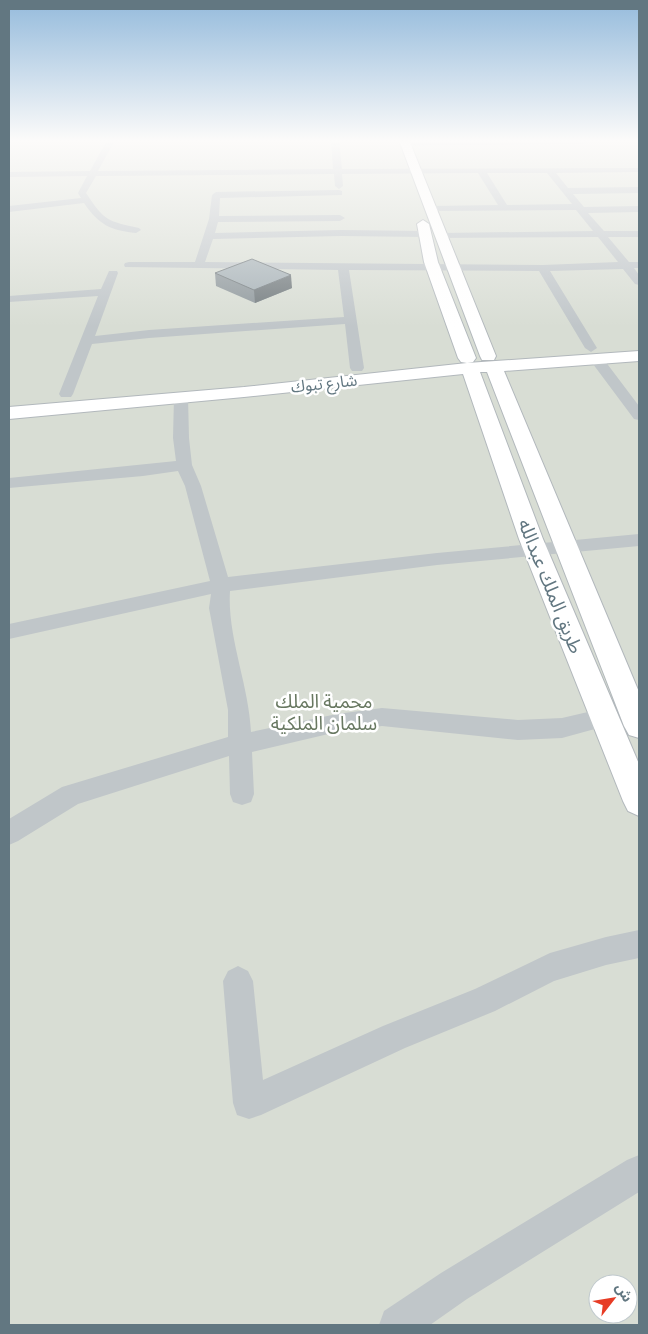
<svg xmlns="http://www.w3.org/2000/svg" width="648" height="1334" font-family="'PT Sans Narrow','Noto Sans Arabic',sans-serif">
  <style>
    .green { fill: #d8ddd4; fill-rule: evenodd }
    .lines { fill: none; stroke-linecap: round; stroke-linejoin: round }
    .major-casing { stroke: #b2b8bc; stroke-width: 2 }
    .minor { fill: #c0c6c9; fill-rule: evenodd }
    .major { fill: #fff; fill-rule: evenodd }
    .wall { fill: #90999d }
    .shaded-wall { fill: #757d80 }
    .building { fill: #a7b2b7; stroke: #757d80 }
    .labels { text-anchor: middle; stroke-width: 5; stroke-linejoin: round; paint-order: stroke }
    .far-street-label { font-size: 16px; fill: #627781; stroke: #fff }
    .street-label { font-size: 19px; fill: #627781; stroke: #fff }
    .park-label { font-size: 19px; fill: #687861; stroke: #fff }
  </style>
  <rect width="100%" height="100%" fill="#f8f7f5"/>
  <path class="green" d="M9,140h630v1185h-630zM598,1284h30v30h-30z"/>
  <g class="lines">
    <defs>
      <path id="major" d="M399,140h10l87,216 -2,4h-12l-2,-4z
        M423,220l6,4 9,38 38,96 -3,4 -6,1 172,-12v10l-135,10 135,321v46l-10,-3 -5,-9 -137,-354h-7l63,167 96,225v52l-11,-5 -5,-10 -104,-262 -56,-165 -219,23 -235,22v-12l235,-20 223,-24 -6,-1 -3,-4 -34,-96 -7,-38z"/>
    </defs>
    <use href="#major" class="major-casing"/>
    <path class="minor" d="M107,140h8l-17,31 235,-2 -2,-29h8l3,29 297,-1v4l-83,1 12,15 71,-1v6l-66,1 11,13 55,-1v6l-51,1 16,18h35v6h-31l21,25h10v6h-5l5,7v10l-4,-1 -12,-15 -73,2 47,77 -6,4 -6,-4 -46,-77 -190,-1 15,98 -2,3h-10l-2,-3 -5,-44 -196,14 -57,6 -19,50 -2,3h-10l-2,-3 39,-98 -89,6v-6l92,-7 8,-18h8l1,2 -23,63 54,-6 195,-13 -6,-47 -213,-3 -1,-2 1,-2 4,-1h66l14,-43 3,-24 4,-3 123,-2 3,1v4l-122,3 -1,18 121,-1 5,3 -5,3 -122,1 -3,11 126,-3 84,1 5,3 -5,3 -84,-1 -128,3 -8,23 338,3 75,-3 -20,-25 -160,1v-4l4,-1 151,-2 -17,-21 -148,1v-4l3,-1 67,-1 -20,-32 -136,1 1,12 -4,3 -4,-3 -1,-12 -238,2 -10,17c19,29 22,28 53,35l2,2 -5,3c-26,-3 -37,-8 -52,-30l-75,9v-6l72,-8 -3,-5 9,-17 -78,1v-5l81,-1zM487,173h60l25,31 -65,1z
      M586,140l1,2 -4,2 -178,2 -4,-2 4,-2z
      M597,356l5,1 37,49v14l-5,-1 -44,-59z
      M181,393l5,1 2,3 1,41 3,27 9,21 27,91 209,-24 202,-19v12l-202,19 -207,26c-3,45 19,94 21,141l86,-18 45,-6 136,12 44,-2 43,-10 8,2 3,7 -3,7 -51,14 -44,2 -136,-14 -45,6 -85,20 2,42 -3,8 -9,3 -9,-3 -3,-8 -1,-38 -151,48 -60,37 -9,4v-26l53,-32 166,-50v-27l-19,-102 2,-14 -202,45v-15l201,-43 -25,-95 -7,-15 -35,5 -134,12v-10l167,-17 -3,-23 1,-41 2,-3z
      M639,930v28l-33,7 -52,16 -59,30 -90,37 -144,67 -12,4 -12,-4 -4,-12 -10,-122 5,-10 10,-5 10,5 5,10 10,99 120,-54 92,-37 75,-36 56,-16z
      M639,1155v37l-172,107 -37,26h-51l5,-14 57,-38 186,-113z"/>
    <use href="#major" class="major"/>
  </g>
  <path class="wall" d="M215,273l77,15 -37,15 -39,-17z"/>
  <path class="shaded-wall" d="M291,275l1,13 -37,15 -1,-13z"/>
  <path class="building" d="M252,259l39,16 -37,15 -39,-17z"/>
  <linearGradient id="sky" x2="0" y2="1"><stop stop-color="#95bbdc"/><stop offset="0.43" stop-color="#fcfbfa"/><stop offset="1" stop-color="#fcfbfa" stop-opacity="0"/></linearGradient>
  <rect width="648" height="327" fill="url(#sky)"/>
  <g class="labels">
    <g class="far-street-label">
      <text transform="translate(324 383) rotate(-6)" y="6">شارع تبوك</text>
    </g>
    <g class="street-label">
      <text transform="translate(551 586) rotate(68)" y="7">طريق الملك عبدالله</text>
    </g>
    <g class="park-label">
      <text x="324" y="708">محمية الملك<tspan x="324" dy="22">سلمان الملكية</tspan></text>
    </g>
  </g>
  <rect width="648" height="1334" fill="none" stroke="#627781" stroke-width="20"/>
  <g transform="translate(613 1299) rotate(59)"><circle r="24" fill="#ffffff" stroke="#c0c9cd"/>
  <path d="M0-4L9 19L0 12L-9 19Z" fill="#e73c25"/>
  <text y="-8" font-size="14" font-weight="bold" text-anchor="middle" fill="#627781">ش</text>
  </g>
</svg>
